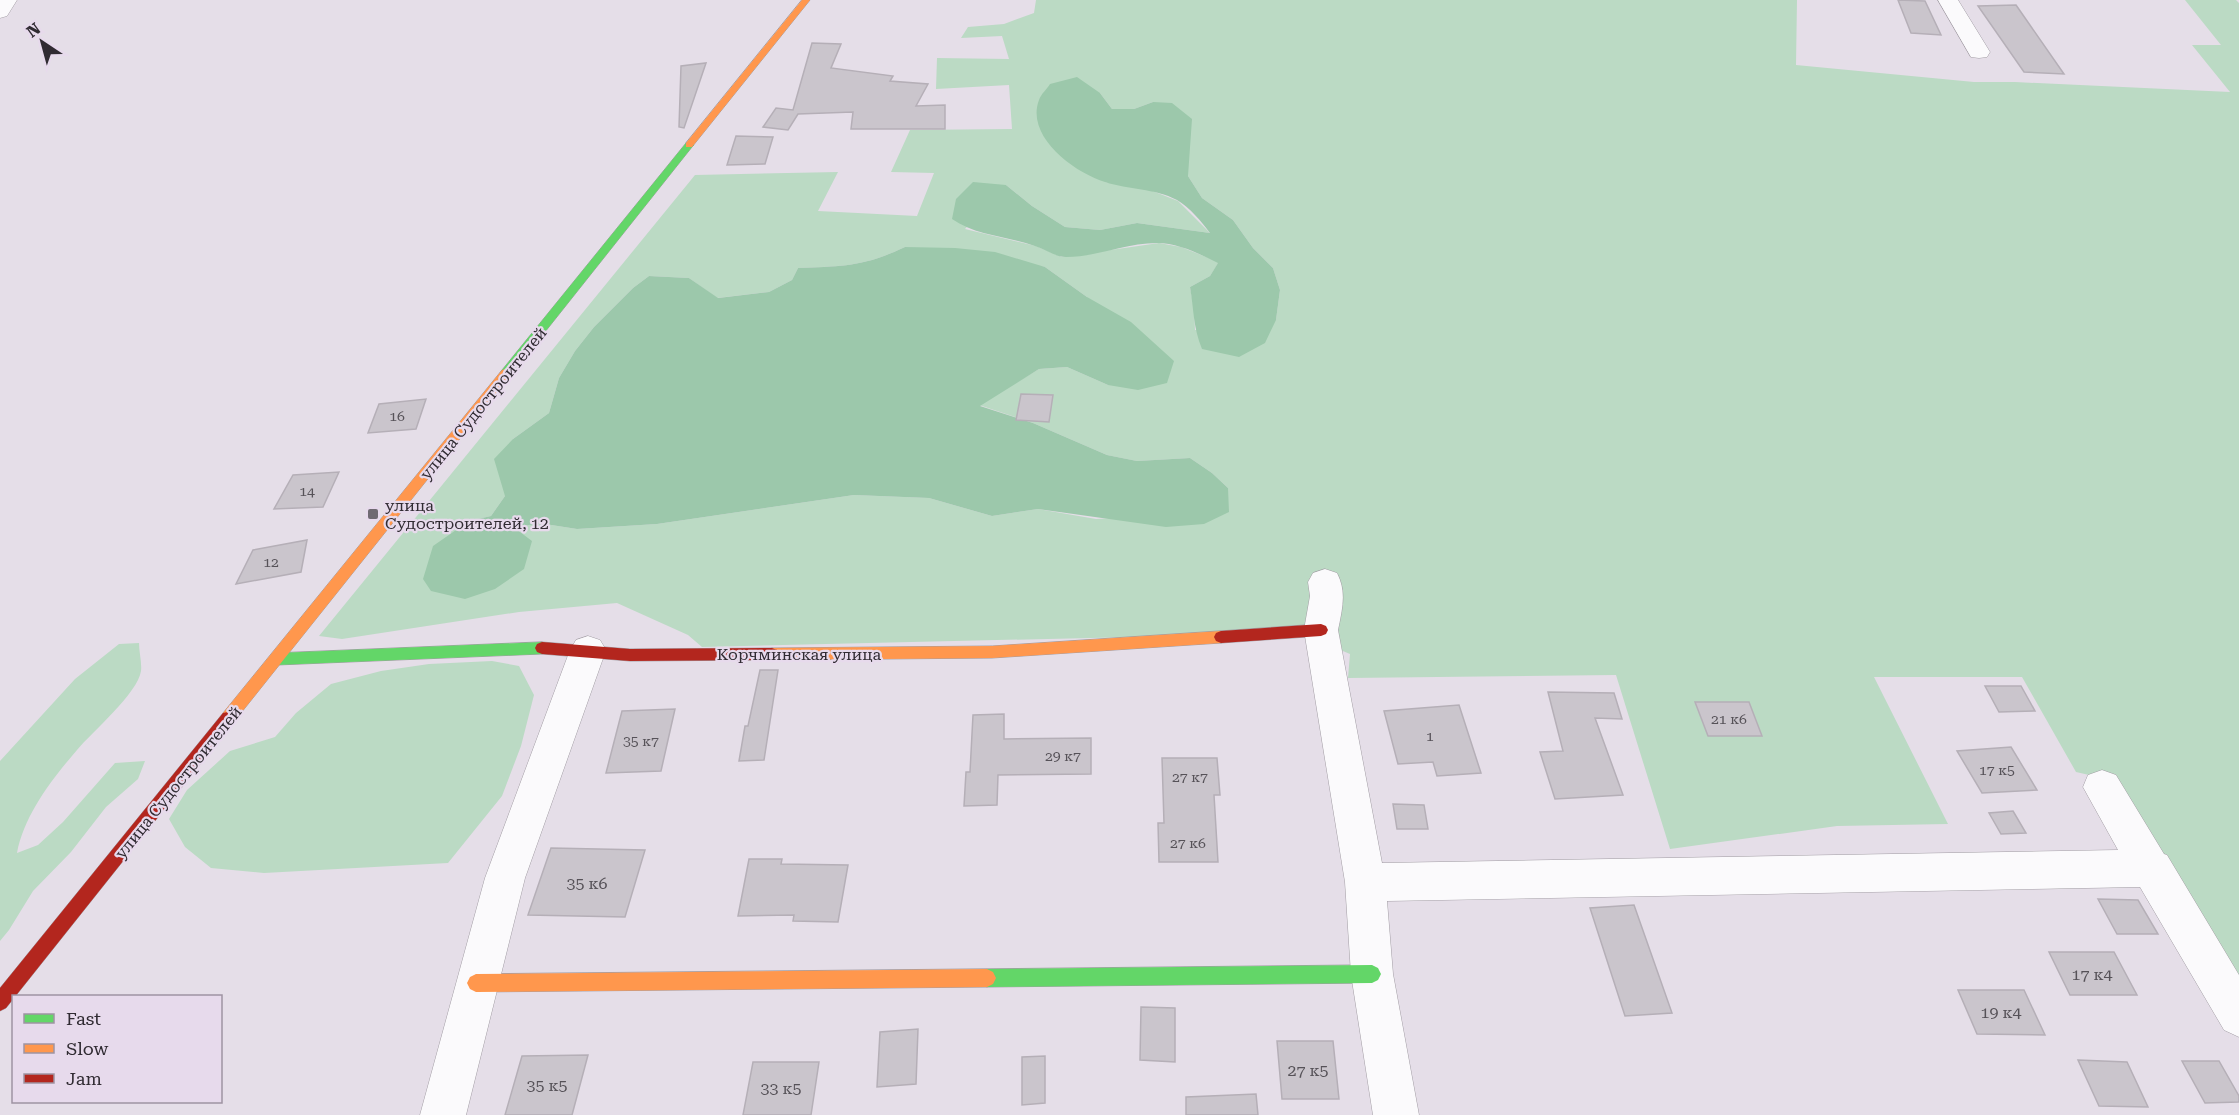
<svg xmlns="http://www.w3.org/2000/svg" width="2239" height="1115" font-family="'Roboto Serif',serif">
  <style>
    .green { fill: #bbdac4; fill-rule: evenodd }
    .forest { fill: #9cc8ab }
    .building { fill: #cac5cc; stroke: #b5afb7; stroke-width: 1.5 }
    .lines { fill: none; stroke-linecap: round; stroke-linejoin: round }
    .street-casing { stroke: #a29da4; stroke-width: 1 }
    .fast-casing { stroke: #a29da4; stroke-width: 1 }
    .slow-casing { stroke: #a29da4; stroke-width: 1 }
    .jam-casing { stroke: #a29da4; stroke-width: 1 }
    .street { fill: #fbfafc; fill-rule: evenodd }
    .fast { fill: #63d668; fill-rule: evenodd }
    .slow { fill: #ff974d; fill-rule: evenodd }
    .jam { fill: #b3261e; fill-rule: evenodd }
    .poi-dot { fill: #6f6a72; stroke: #e7daec; stroke-width: 2 }
    .labels { text-anchor: middle; stroke-width: 4.5; stroke-linejoin: round; paint-order: stroke }
    .number-label { font-size: 14px; fill: #565258 }
    .street-label { font-size: 16px; fill: #302b32; stroke: #e7daec }
    .poi-label { font-size: 16px; fill: #302b32; stroke: #e7daec; text-anchor: start }
    .near-number-label { font-size: 16px; fill: #565258 }
  </style>
  <rect width="100%" height="100%" fill="#e5dee8"/>
  <path class="green" d="M1036,0h761l-1,65 178,17h41l215,10 -38,-47h29l-36,-45h51l3,3v987l-128,-210 -35,-8 -54,-95h-148l74,147 -111,2 -167,23 -54,-174 -268,3 2,-24 -50,-21 -598,14 -14,-12 -71,-32 -98,9 -177,27 -23,-3 376,-461 143,-3 -20,39 99,5 17,-43 -43,-1 19,-42 102,-1 -3,-44 -73,4 1,-31 72,1 -7,-23 -41,2 7,-11 36,-3 30,-11zM1100,93l12,16h22l19,-7 35,74 14,22 31,22 20,28 20,20 7,22 -4,30 -81,10 -1,-21 -4,-22 20,-11 9,-14 -38,-15 -22,-4 -97,14 -26,-11 -71,-17 41,-44 26,21 33,21 35,3 37,-7 73,10 -32,-32 -28,-11 -45,-8zM905,247l140,20 42,30 21,88 -41,-18 -28,2 -60,36 54,18 74,32 30,6 53,-3 22,15 16,15v24l-132,7 -58,-10 -46,7 -63,-18 -75,-3 -197,29 -80,5 -32,-5 -34,2 -42,-5 22,-5 14,-20 8,-57 36,-26 10,-35 16,-27 19,-24 39,-39 16,-12 40,2 28,20 52,-6 23,-12 6,-12c45,-2 65,-1 107,-21z
    M139,643c0,9 3,20 2,28 -3,22 -49,61 -64,79 -25,29 -53,65 -60,103l21,-8 25,-23 52,-59 30,-2 -7,18 -32,28 -35,45 -38,39 -24,39 -9,11v-180l75,-82 44,-35z
    M492,661l27,5 15,29 -13,51 -19,50 -54,67 -184,10 -53,-5 -26,-21 -16,-28 18,-29 43,-39 45,-14 21,-24 35,-29 50,-13 48,-7z"/>
  <path class="forest" d="M1077,77l23,16 12,16h22l19,-7 19,1 20,16 -4,57 14,22 31,22 20,28 20,20 7,22 -4,30 -11,23 -26,14 -37,-8c-9,-22 -8,-39 -12,-62l20,-11 8,-13c-18,-9 -40,-20 -61,-20 -31,0 -60,14 -91,14 -11,0 -21,-8 -31,-11 -27,-10 -59,-10 -83,-27l4,-20 17,-17 33,3 26,21 33,21 35,3 37,-7 73,10c-8,-11 -21,-26 -33,-33 -23,-12 -48,-10 -72,-18 -30,-9 -80,-45 -66,-82 2,-6 8,-11 11,-16z
    M905,247l50,1 40,4 50,15 42,30 44,25 43,39 -7,22 -29,7 -30,-5 -41,-18 -28,2 -59,37 53,17 74,32 30,6 53,-3 22,15 16,15 1,24 -25,12 -38,3 -128,-18 -46,7 -63,-18 -75,-3 -197,29 -80,5 -32,-5 -33,2 20,15 -8,28 -29,20 -30,10 -34,-8 -8,-12 10,-33 36,-25 22,-5 14,-20 -11,-37 19,-20 36,-26 10,-35 16,-27 19,-24 39,-39 16,-12 40,2 29,20 51,-6 23,-12 6,-12c45,-2 65,-1 107,-21z"/>
  <path class="building" d="M1898,0l27,1 16,34 -30,-2z
    M2016,5l48,69 -40,-2 -46,-66z
    M812,43l29,1 -10,24 62,8 -3,5 38,3 -12,22 29,-1v24h-94l2,-17 -55,2 -10,16 -25,-3 13,-19 17,2z
    M706,63l-22,65 -5,-1 2,-61z
    M736,136l37,1 -8,27 -38,1z
    M1021,394l32,1 -4,27 -33,-2z
    M426,399l-10,30 -48,4 11,-29z
    M339,472l-16,35 -49,2 19,-34z
    M307,540l-6,32 -65,12 17,-34z
    M760,670h18l-14,90 -25,1 6,-35h3z
    M1985,686h36l14,25 -36,1z
    M1548,692l66,1 8,26 -27,-1 28,77 -68,4 -15,-47 23,-1z
    M1695,702h54l13,34h-54z
    M1459,705l22,68 -44,3 -4,-14 -35,2 -14,-53z
    M675,709l-14,62 -55,2 16,-62z
    M1004,714v25l87,-1v36l-93,1 -1,30 -33,1 2,-34h4l3,-57z
    M2011,747l26,43 -55,3 -25,-42z
    M1162,758h55l3,37h-6l4,67h-59l-1,-39h6z
    M1393,804l31,1 4,24h-31z
    M2013,811l13,22 -25,1 -12,-21z
    M551,848l94,2 -20,67 -97,-2z
    M749,859h33l-1,5 67,1 -10,57 -45,-1 1,-6 -56,1z
    M2098,899l40,1 20,34h-41z
    M1634,905l38,108 -47,3 -35,-108z
    M2049,952h65l23,43h-67z
    M1958,990h66l21,45 -68,-1z
    M1141,1007l34,1v54l-35,-2z
    M918,1029l-2,55 -39,3 3,-55z
    M1277,1041h56l6,58h-57z
    M588,1055l-16,60h-67l17,-59z
    M1045,1056v47l-23,2v-48z
    M2078,1060l49,2 21,45 -49,-1z
    M2182,1061h37l20,35v6l-34,1z
    M753,1062h66l-8,53h-68z
    M1256,1094l2,21h-72v-18z"/>
  <g class="lines">
    <defs>
      <path id="street" d="M0,0h17l-10,16 -7,2z
        M1938,0h20l32,52 -3,5 -8,1 -8,-1z
        M1325,569l12,4c10,19 5,37 1,57l44,233 736,-13 -35,-63 5,-12 14,-5 14,5 48,79 3,1 72,120v62l-15,-7 -84,-143 -753,14 6,73 26,141h-46l-22,-141 -6,-92 -41,-252 6,-34 -2,-14 5,-9z
        M588,636l12,4 6,10 -81,228 -59,237h-46l65,-237 85,-228 6,-10z"/>
      <path id="fast" d="M689,142l5,3 -2,2 -182,229h-8l-2,-3 2,-3 184,-227z
        M542,642l5,2 2,4 -2,4 -5,2 -265,11 -5,-2 -2,-4 2,-4 5,-2z
        M1372,965l6,3 3,6 -3,6 -6,3 -385,4 -6,-3 -3,-6 3,-6 6,-3z"/>
      <path id="slow" d="M802,0h8l-118,147h-6v-4z
        M506,369l4,1 2,3 -2,3 -277,347 -5,1 -5,-1 -2,-5 2,-5 279,-343z
        M1221,631l5,2 2,4 -2,4 -5,2 -229,15 -220,2 -5,-2 -2,-4 2,-4 5,-2 220,-2z
        M987,969l6,3 3,6 -3,6 -6,3 -511,5 -6,-3 -3,-6 3,-6 6,-3z"/>
      <path id="jam" d="M1321,624l5,2 2,4 -2,4 -5,2 -100,7 -5,-2 -2,-4 2,-4 5,-2z
        M542,642l88,7 142,-1 5,2 2,4 -2,4 -5,2 -142,1 -88,-7 -5,-2 -2,-4 2,-4z
        M228,712l5,1 2,5 -2,5 -227,285 -6,3v-23l223,-275z"/>
    </defs>
    <use href="#street" class="street-casing"/>
    <use href="#fast" class="fast-casing"/>
    <use href="#slow" class="slow-casing"/>
    <use href="#jam" class="jam-casing"/>
    <use href="#street" class="street"/>
    <use href="#fast" class="fast"/>
    <use href="#slow" class="slow"/>
    <use href="#jam" class="jam"/>
  </g>
  <rect class="poi-dot" x="367" y="508" width="12" height="12" rx="3"/>
  <g class="labels">
    <g class="number-label">
      <text x="397" y="421">16</text>
      <text x="307" y="496">14</text>
      <text x="271" y="567">12</text>
      <text x="1729" y="724">21 к6</text>
      <text x="1430" y="741">1</text>
      <text x="641" y="746">35 к7</text>
      <text x="1063" y="761">29 к7</text>
      <text x="1997" y="775">17 к5</text>
      <text x="1190" y="782">27 к7</text>
      <text x="1188" y="848">27 к6</text>
    </g>
    <g class="street-label">
      <text transform="translate(483 403) rotate(-51)" y="6">улица Судостроителей</text>
      <text x="799" y="660">Корчминская улица</text>
      <text transform="translate(178 782) rotate(-51)" y="6">улица Судостроителей</text>
    </g>
    <g class="poi-label">
      <text x="385" y="511">улица<tspan x="385" dy="18">Судостроителей, 12</tspan></text>
    </g>
    <g class="near-number-label">
      <text x="587" y="889">35 к6</text>
      <text x="2092" y="980">17 к4</text>
      <text x="2001" y="1018">19 к4</text>
      <text x="1308" y="1076">27 к5</text>
      <text x="547" y="1091">35 к5</text>
      <text x="781" y="1094">33 к5</text>
    </g>
  </g>
  <rect x="12" y="995" width="210" height="108" fill="#e7daec" stroke="#9e94a2" stroke-width="1.5"/>
  <rect x="24" y="1014" width="30" height="9" fill="#63d668" stroke="#9e94a2" stroke-width="1.5"/>
  <text x="66" y="1025" font-size="18" fill="#302b32">Fast</text>
  <rect x="24" y="1044" width="30" height="9" fill="#ff974d" stroke="#9e94a2" stroke-width="1.5"/>
  <text x="66" y="1055" font-size="18" fill="#302b32">Slow</text>
  <rect x="24" y="1074" width="30" height="9" fill="#b3261e" stroke="#9e94a2" stroke-width="1.5"/>
  <text x="66" y="1085" font-size="18" fill="#302b32">Jam</text>
  <g transform="translate(42 42) rotate(324)" stroke="#e7daec" stroke-width="4.5" paint-order="stroke">
  <path d="M0-4.5L10 22L0 15L-10 22Z" fill="#302b32"/>
  <text y="-9" font-size="16" font-weight="bold" text-anchor="middle" fill="#302b32">N</text>
  </g>
</svg>
